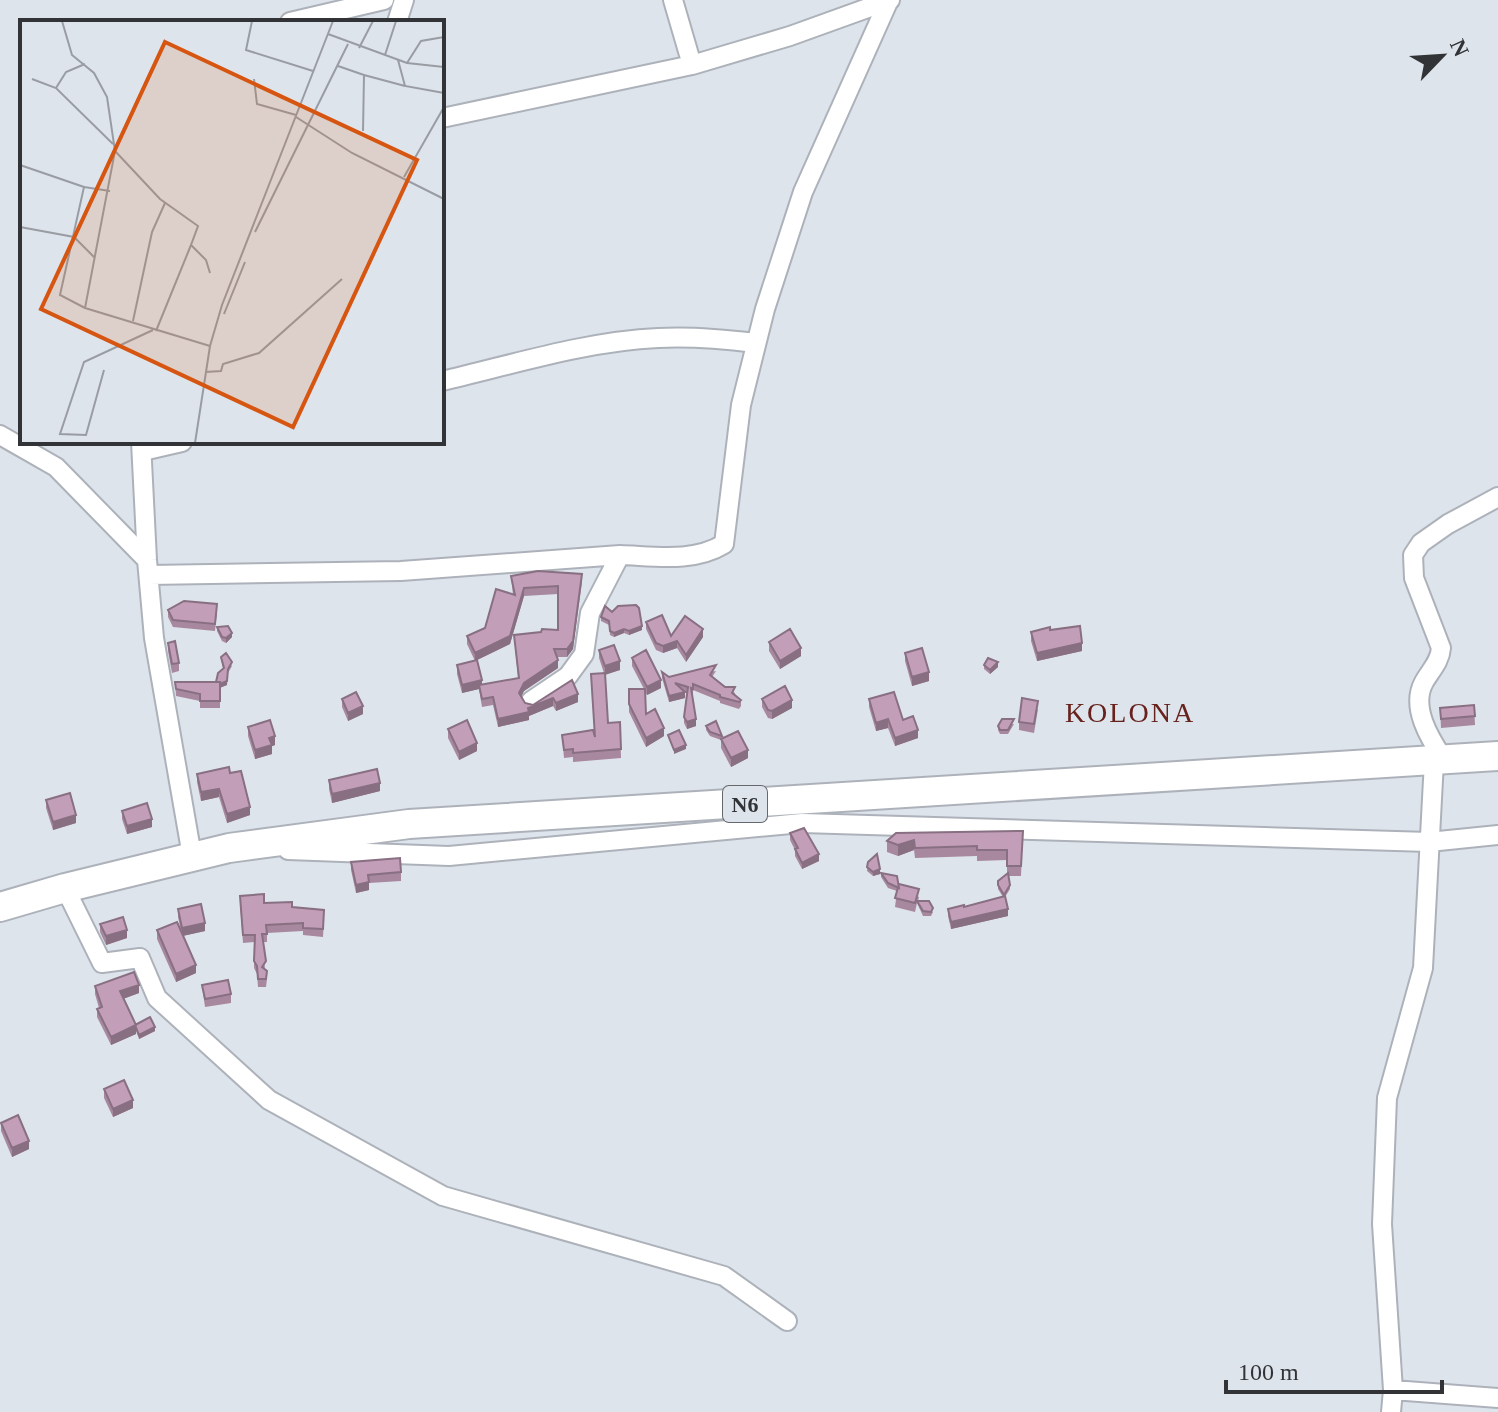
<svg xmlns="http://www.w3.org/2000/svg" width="1498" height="1412" font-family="Georgia,serif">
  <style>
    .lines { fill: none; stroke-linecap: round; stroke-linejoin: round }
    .minor-casing { stroke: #adb2ba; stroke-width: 22 }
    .trunk-casing { stroke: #adb2ba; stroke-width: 32 }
    .minor { stroke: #fff; stroke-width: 18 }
    .trunk { stroke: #fff; stroke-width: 28 }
    .wall { fill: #a8889f }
    .shaded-wall { fill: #886f82 }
    .building { fill: #c39eb9; stroke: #886f82; stroke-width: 2 }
    .labels { text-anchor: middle; stroke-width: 7; stroke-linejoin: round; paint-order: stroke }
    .shield { fill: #dee4ec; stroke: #65686d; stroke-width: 2 }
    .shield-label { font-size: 22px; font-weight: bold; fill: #313336 }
    .quarter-label { font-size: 28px; letter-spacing: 2px; fill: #67221d; stroke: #dee4ec }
    .inset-road { fill: none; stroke: #999da3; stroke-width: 2 }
    .view { fill: #d65510; fill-opacity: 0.15; stroke: #d65510; stroke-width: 4 }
    .inset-edge { fill: none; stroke: #313336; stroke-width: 4 }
  </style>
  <rect width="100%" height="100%" fill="#dee4ec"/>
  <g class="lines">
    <defs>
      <path id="minor" d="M673,0l19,65
        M290,22l94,-22
        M397,22l7,-22
        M442,118l250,-53 98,-29 100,-36
        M442,381c69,-16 145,-40 216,-43 33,-2 65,1 98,5
        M0,435l56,32 91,93
        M141,442l6,118 7,78 38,218
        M143,451l39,-9
        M149,575l252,-4 219,-16
        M531,701l37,-25 16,-22 6,-41 30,-58c34,1 73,8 104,-11l17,-139 24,-96 38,-117 85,-190
        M1444,760c-14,-21 -34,-53 -20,-78 6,-11 16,-20 17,-34l-27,-70 -1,-23 8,-12 27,-19 50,-27
        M288,850l161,6 353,-33 627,19 69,-7
        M65,888l37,75 38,-5 17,40 112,102 174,96 281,80 63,45
        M1393,1390l105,8
        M1391,1412l2,-22 -11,-166 5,-126 36,-130 11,-207"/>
      <path id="trunk" d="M0,907l65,-19 164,-40 180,-24 1089,-68"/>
    </defs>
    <use href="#minor" class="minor-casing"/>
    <use href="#trunk" class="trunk-casing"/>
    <use href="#minor" class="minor"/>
    <use href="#trunk" class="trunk"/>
  </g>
  <path class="wall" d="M511,576l71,6 -9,67 -6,8h-10l1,11 -34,23 -3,6 4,6 8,2 39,-25 6,22 -22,9 -3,-5 -24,10v4l-31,7 -5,-22 -11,2 -3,-18 -17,4 -5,-19v-9l25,20 36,-7 -4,-43 44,-5v-36l-34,2 -14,48 -35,17 -8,-17v-8l18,-8 28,-33z
    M168,610l49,2 -2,19 -42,-4 -5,-10z
    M612,612l30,18 -13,5 -5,-2 -10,4 -4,-2 -1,-10 -8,-4v-4z
    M646,622l25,14 32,1 -17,25 -9,-14 -14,5 -7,-3 -10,-21z
    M217,627l15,10 -6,6 -4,-2 -5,-10z
    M1050,630l32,21 -45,10 -6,-20v-9z
    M769,642l32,14 -21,13 -11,-18z
    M168,643l11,20v8l-7,2 -4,-22z
    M599,650l21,20 -15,4 3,49 12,-1 1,36 -48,4v-5l-9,1 -2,-23h33l9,-62 -5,-15z
    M905,653l24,28 -17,5 -7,-25z
    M221,657l11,9 -4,7 -1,12 -7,3v20h-20v-7l-24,-5 -1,-14h41l7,-13z
    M632,658l29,30 -14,7 -2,-3 1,22 18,22 -18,11 -17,-35v-23h15l-12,-23z
    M984,665l14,2 -8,7 -6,-5z
    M716,671l-4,6 23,16v1l6,6v6l-2,3 -19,-6v-2l-27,-11v5l-1,-1 4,32 -9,3 -3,-6v-6l3,-24 -2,-1v6l-16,4 -7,-24v-6l7,5z
    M342,699l21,15 -15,7 -6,-14z
    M762,699l30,9 -20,11 -4,-1 -6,-11z
    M869,699l34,21 15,18 -23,8 -7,-18 -12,3 -7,-24z
    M1474,705l1,20 -34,3 -1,-20z
    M1038,709l-4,24 -15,-3v-8z
    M1014,724l-6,10h-8l-2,-4v-4z
    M706,726l16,10v3l26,19 -17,9 -10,-19v-8l-11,-4 -4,-6z
    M248,727l27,18 -3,1v8l-17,5 -7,-23z
    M448,729l29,22 -18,9 -11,-22z
    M230,773l20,42 -23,8 -8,-26 -18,4 -4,-19v-8z
    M329,780l51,11 -48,12 -3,-14z
    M46,800l30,23 -23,7 -7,-22z
    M122,811l30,16 -25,7 -5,-15z
    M1023,831l-2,45h-13l2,13 -5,8 3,19 -57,13 -3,-13v-7l16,-2 39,-10 -5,-8v-4l9,-11v-14l-30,1v-5l-62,2 -1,-8 -16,6 -11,-4v-11z
    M790,833l29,28 -17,8 -7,-13v-6l-5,-10z
    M351,862l50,10v9l-32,2v7l-13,3 -5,-23z
    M868,862l12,12 -7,2 -6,-5z
    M881,873l17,13 21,11 -1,4 15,11 -2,4h-8l-6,-13 -2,9 -20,-5 2,-16 -9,-3 -7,-11z
    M264,903l28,4 32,11 -1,19 -20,-2v-4l-36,2v9h-4l2,28 2,9 -1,8h-8l-1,-13 -3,-6v-26l-11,1 -3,-39z
    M178,909l27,22 -22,5 13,37 -20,9 -19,-43v-9l24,1 -3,-14z
    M100,924l27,14 -21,7 -6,-13z
    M202,985l29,9v9l-26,4z
    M95,986l44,7 -16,6 12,26 20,6 -16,8 -3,-8v3l-25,11 -14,-28v-8l2,-1 -4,-14z
    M104,1089l29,19 -20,9 -9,-19z
    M1,1123l28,26 -17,8 -11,-26z"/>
  <path class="shaded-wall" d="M582,574l-9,75 -6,8v-8z
    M524,588v8l-14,48 -35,17v-8z
    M642,626v4l-13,5v-4z
    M624,629v4l-10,4v-4z
    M703,629v8l-17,25v-7z
    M232,633v4l-6,6v-5z
    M677,641v7l-14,5v-7z
    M1082,643v8l-45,10v-8z
    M801,648v8l-21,13v-8z
    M558,660v8l-34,23 -5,10v-8l5,-10z
    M620,661v9l-15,5v-9z
    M998,662v5l-8,7v-4z
    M929,672v9l-17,5v-9z
    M482,680v8l-3,-3v4l-17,4v-8z
    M661,680v8l-14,7v-8z
    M227,681v4l-11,4v-4z
    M685,692v6l-16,4v-6z
    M578,694v8l-22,9v-8z
    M553,698v8l-24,10v4l-31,7v-8z
    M792,700v8l-20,11v-8z
    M363,706v8l-15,7v-8z
    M696,719v7l-9,3v-7z
    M888,719v9l-12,3v-8z
    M664,728v8l-18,11v-9z
    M918,730v8l-23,8v-8z
    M275,736v9l-3,1v8l-17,5v-9l14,-12z
    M477,743v8l-18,9v-8z
    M686,745v4l-12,5v-4z
    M748,750v8l-17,9v-9z
    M380,783v8l-48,12v-9z
    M219,789v8l-18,4v-9z
    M250,807v8l-23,8v-9z
    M76,815v8l-23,7v-8z
    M152,819v8l-25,7v-8z
    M914,840v10l-16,6v-11z
    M819,854v7l-17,8v-6z
    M880,869v5l-7,2v-4z
    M369,882v8l-13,3v-8z
    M1008,909v7l-57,13v-7z
    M205,923v8l-23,5v-8z
    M127,930v8l-21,7v-9z
    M196,965v8l-20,9v-8z
    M139,985v8l-19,7v-9z
    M136,1025v9l-25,11v-8z
    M155,1027v4l-16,8v-4z
    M133,1100v8l-20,9v-8z
    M29,1141v8l-17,8v-9z"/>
  <path class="building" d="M538,571l44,3 -9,67 -6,8h-13l4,11 -34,23 -5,10 6,10 8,2 39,-25 6,14 -22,9 -3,-5 -25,10 1,4 -31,7 -5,-22 -11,2 -3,-14 40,-7 -5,-43 27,-3 1,-3 16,1v-44l-34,2 -14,48 -35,17 -8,-17 18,-8 11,-39 19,6 -4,-19z
    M184,601l33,3 -2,20 -42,-4 -5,-10z
    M636,605l3,3 3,18 -13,5 -5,-2 -10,4 -4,-2 -1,-10 -8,-4 4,-11 7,6 6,-6z
    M662,615l9,21 14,-20 18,13 -17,26 -9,-14 -14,5 -7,-3 -10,-21z
    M228,626l4,7 -6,5 -4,-1 -5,-10z
    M1080,626l2,17 -45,10 -6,-21 19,-5v3z
    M790,629l11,19 -21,13 -11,-19z
    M175,641l4,22 -7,1 -4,-21z
    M614,645l6,16 -15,5 -6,-16z
    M922,648l7,24 -17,5 -7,-24z
    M646,650l15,30 -14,7 -15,-29z
    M226,653l6,9 -4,7 -1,12 -7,3v-2h-4l2,-9 6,-5 -3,-11z
    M988,658l10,4 -8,8 -6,-5z
    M477,660l5,20 -20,5 -5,-20z
    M716,665l-6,10 15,12h10l-3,6 9,7 -2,2 -19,-5v-2l-27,-11v5l-2,-1 5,31 -9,3 -3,-5 4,-30 -13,-4 10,9 -16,4 -7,-24 7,5z
    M605,673l3,50 12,-1 1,27 -48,4v-4l-9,1 -2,-15 31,-5 2,7 -4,-63z
    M175,682h45v19h-20v-7l-24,-5z
    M785,686l7,14 -20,11 -4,-1 -6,-11z
    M629,689h16l1,25 9,-5 9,19 -18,10 -17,-34z
    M356,692l7,14 -15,7 -6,-14z
    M894,692l9,28 10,-4 5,14 -23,8 -7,-19 -12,4 -7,-24z
    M1022,698l16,3 -4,23 -15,-2z
    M1474,705l1,11 -34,3 -1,-11z
    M1002,719h12l-6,11h-8l-2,-4z
    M270,720l5,16 -6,2 3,7 -17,5 -7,-23z
    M467,720l10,23 -18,9 -11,-23z
    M716,721l6,15 -12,-4 -4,-6z
    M679,730l7,15 -12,5 -6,-15z
    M738,731l10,19 -17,8 -10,-19z
    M229,767l1,6 11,-2 9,36 -23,7 -8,-25 -18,3 -4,-18z
    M377,769l3,14 -48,11 -3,-14z
    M70,793l6,22 -23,7 -7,-22z
    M147,803l5,16 -25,7 -5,-15z
    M804,828l15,26 -17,9 -7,-14 3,-1 -8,-15z
    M1023,831l-2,35h-14v-16h-30v-4l-62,2 -1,-8 -16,5 -11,-4 9,-8z
    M877,854l3,15 -7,3 -6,-5 1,-5z
    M400,858l1,14 -33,3 1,7 -13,3 -5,-23z
    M881,873l16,3 2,12 -11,-5z
    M1008,873l2,12 -6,10 -6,-10v-4z
    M899,884l20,5 -4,14 -20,-5z
    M264,894v9l28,-1v5l32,3 -1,19 -20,-1v-5l-37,2 1,9h-5l4,27 -4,6 5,4 -1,8h-8l-1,-13 -3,-5 1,-26h-12l-3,-39z
    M1005,896l3,13 -57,13 -3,-13 16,-4v2z
    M917,901h12l4,7 -2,4 -8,-1z
    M201,904l4,19 -23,5 -4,-19z
    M123,917l4,13 -21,6 -6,-12z
    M177,922l19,43 -20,9 -19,-44z
    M134,972l5,13 -19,6 16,34 -25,12 -14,-28 5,-2 -7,-21z
    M228,980l3,14 -26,5 -3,-14z
    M150,1017l5,10 -16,8 -4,-10z
    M124,1080l9,20 -20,9 -9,-20z
    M18,1115l11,26 -17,7 -11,-25z"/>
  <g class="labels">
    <rect class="shield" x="723" y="786" width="44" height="36" rx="6"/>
    <g class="shield-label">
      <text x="745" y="812">N6</text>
    </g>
    <g class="quarter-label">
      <text x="1130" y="722">KOLONA</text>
    </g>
  </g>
  <g transform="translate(20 20)">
    <rect width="424" height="424" fill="#dee4ec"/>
    <path class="inset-road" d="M42,1l10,34 22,18 13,24 8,54 -30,157 125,38M232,1l-6,29 67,21M308,14l79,29 37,4M339,28l14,-27M365,35l11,-34M378,40l7,26 39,7M387,43l14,-22 23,-4M318,46l26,9 -1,56M344,55l41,11M12,59l24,9 57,56M234,59l3,25 39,11M36,68l10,-16 19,-8M276,97l56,36 92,46M95,131l45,48 38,27 -7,19 15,15 4,13M0,145l64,22 -24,108 25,13M384,157l40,-70M64,167l26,4M0,207l54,10 21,21M235,212l93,-188M204,294l21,-52M113,301l19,-89 13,-29M136,311l35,-86M84,350l-18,65 -26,-1 24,-72 69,-32M185,352l16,-1 2,-7 36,-11 83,-74M175,423l15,-97 12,-41 111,-284"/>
    <path class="view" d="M145,22l252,118 -124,267 -252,-118z"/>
    <rect width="424" height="424" class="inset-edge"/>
  </g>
  <g transform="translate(1442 56) rotate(65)" stroke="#dee4ec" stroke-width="6" paint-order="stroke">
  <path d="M0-6L14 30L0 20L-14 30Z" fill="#313336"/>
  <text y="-12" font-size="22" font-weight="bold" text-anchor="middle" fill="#313336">N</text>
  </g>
  <path d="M1226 1380v12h216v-12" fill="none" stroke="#313336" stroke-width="4"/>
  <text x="1238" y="1380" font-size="24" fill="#313336" stroke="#dee4ec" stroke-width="6" paint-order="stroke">100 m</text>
</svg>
